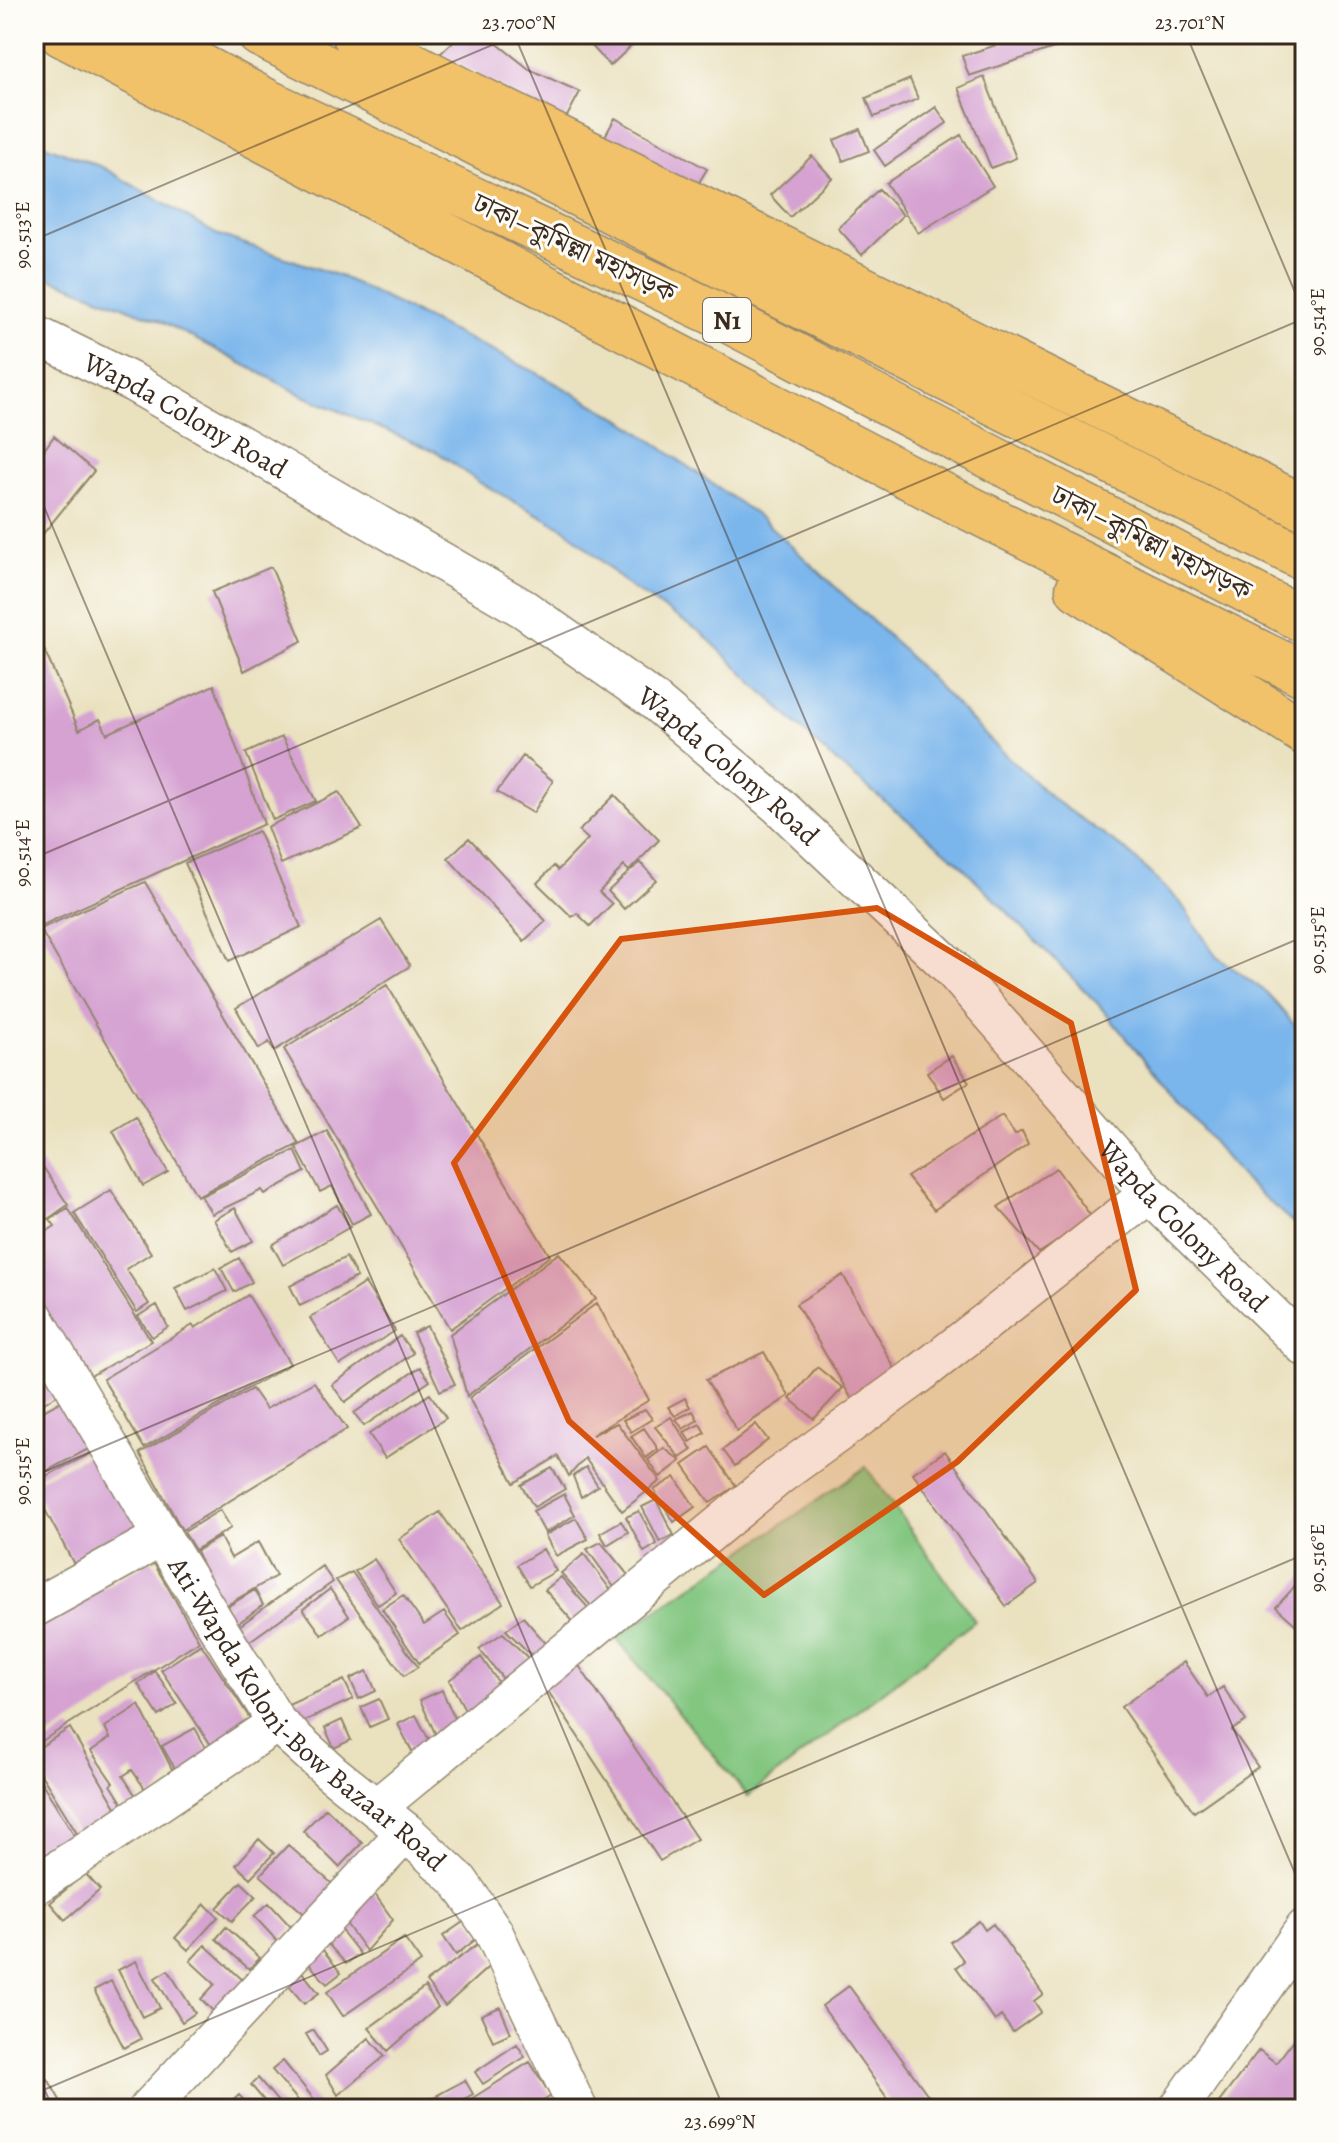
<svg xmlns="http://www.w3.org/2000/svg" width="1339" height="2143" font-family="Alegreya,'Noto Serif Bengali',serif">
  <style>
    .green { fill: #82c680; stroke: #5e784f; stroke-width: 2 }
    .water { fill: #7ab6ec; stroke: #5a7085; stroke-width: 2 }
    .building { fill: #d5a2d2 }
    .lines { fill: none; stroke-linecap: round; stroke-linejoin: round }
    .minor-casing { stroke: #92866e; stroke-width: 41 }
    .highway-casing { stroke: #92866e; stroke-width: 47 }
    .minor { stroke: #fff; stroke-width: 38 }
    .highway { stroke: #f2c26a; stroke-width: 44 }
    .marked { fill: #d7540e; fill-opacity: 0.2; stroke: #d7540e; stroke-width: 6; stroke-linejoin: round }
    .ticks { fill: none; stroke: #3b2a1e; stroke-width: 2; stroke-opacity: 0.45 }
    .labels { text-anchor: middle; stroke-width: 6; stroke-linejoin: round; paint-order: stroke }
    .shield { fill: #fdfcf7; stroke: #75695f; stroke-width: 2 }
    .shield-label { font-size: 26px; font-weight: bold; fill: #3b2a1e }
    .street-label { font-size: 28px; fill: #3b2a1e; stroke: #fdfcf7 }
    .neatline { fill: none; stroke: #3b2a1e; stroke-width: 3 }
    .ticks-label { font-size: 20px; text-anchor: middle; fill: #3b2a1e }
  </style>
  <rect width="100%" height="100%" fill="#fdfcf7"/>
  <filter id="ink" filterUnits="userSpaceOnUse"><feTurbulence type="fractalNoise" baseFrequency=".0125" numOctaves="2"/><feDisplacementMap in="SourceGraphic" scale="16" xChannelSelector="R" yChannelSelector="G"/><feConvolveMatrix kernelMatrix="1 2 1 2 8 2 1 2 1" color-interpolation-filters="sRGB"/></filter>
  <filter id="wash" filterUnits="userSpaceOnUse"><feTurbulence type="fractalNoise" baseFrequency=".006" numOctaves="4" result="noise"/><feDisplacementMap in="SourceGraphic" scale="32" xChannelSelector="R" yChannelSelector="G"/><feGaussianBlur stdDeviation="1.8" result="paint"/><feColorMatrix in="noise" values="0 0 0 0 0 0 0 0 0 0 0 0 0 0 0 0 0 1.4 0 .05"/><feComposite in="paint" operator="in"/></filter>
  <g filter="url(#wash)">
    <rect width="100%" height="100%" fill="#eae1bf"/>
    <path class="green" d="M866,1467l109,154 -227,175 -132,-158z"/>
    <path class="water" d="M34,141l68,26 114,67 126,43 195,96 87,48 138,98 135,125 99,102 56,52 76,54 52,50 36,54 50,36 39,45v196l-59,-51 -148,-178 -143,-145 -127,-104 -126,-122 -72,-46 -63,-57 -87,-47 -43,-31 -133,-56 -143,-75 -127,-49z"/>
    <g id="blocks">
      <path class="building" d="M461,34h24l44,35 51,23 -16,30 -124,-68z
        M581,34h63l-34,32z
        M1031,34h42l2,7 -106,35 -7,-20z
        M984,77l32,81 -25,10 -33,-80z
        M910,79l8,20 -44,18 -8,-19z
        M936,107l11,16 -62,43 -11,-16z
        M615,118l92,51 -12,20 -91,-51z
        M860,129l9,22 -26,10 -9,-21z
        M961,135l32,51 -75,47 -32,-50z
        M812,156l20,22 -42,39 -20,-22z
        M879,189l24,26 -41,40 -24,-27z
        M54,436l40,35 -60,74v-81z
        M271,567l31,74 -58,30 -32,-79z
        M43,647l36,83 21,-11 7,15 107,-49 50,139 -230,105v-276z
        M282,737l34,64 -43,19 -27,-67z
        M523,756l30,25 -20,32 -36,-21z
        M339,792l23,36 -81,36 -14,-37z
        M615,795l44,45 -30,31 -5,-5 -25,26 13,12 -22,22 -13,-13 -5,4 -35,-34 17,-17 4,4 30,-31 -9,-8z
        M258,831l43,96 -72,34 -44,-98z
        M469,838l77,83 -22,20 -76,-83z
        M640,862l16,18 -32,29 -16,-18z
        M145,882l154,262 -102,52 -157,-267z
        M381,920l29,46 -136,85 -5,-9 -10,7 -23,-41z
        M387,985l163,271 -100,73 -166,-280z
        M952,1056l17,26 -25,16 -17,-26z
        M1002,1116l13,19 7,-4 6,13 -94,66 -27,-33z
        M136,1117l32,55 -25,14 -30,-55z
        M327,1131l44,83 -19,10 -20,-38 -12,6 -24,-45z
        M295,1150l10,22 -40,22 -3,-4 -50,24 -11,-18z
        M34,1153l34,52 -33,23 -1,-2z
        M1056,1168l37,51 -54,34 -41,-46z
        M111,1190l40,63 -25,16 23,35 -12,8 -63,-99z
        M337,1205l13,22 -67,38 -11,-20z
        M68,1208l83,133 -64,37 -53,-85v-53l21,-14 -5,-7z
        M235,1208l18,33 -21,11 -18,-32z
        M559,1253l37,46 -129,97 -17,-62z
        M346,1257l11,20 -57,29 -10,-20z
        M239,1258l13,24 -18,10 -13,-24z
        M215,1268l12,23 -40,20 -12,-23z
        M843,1275l52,94 -42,32 -57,-97z
        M365,1283l30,48 -55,34 -30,-47z
        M248,1295l42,69 -146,84 -41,-69 90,-54 2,3z
        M597,1303l52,97 -57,35 25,-12 43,58 -38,30 -37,-53 -16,18 -11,-20 -44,27 -45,-85z
        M157,1305l11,22 -16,10 -14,-21z
        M427,1326l28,58 -15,7 -27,-58z
        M400,1336l13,17 -68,49 -13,-17z
        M34,1352l25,42 -25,15z
        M764,1352l25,44 -52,35 -31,-51z
        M420,1367l10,14 -66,45 -10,-13z
        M817,1367l26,21 -29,31 -24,-20z
        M314,1382l33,47 -165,101 -42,-77 112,-64 14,20z
        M430,1394l16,24 -61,40 -16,-24z
        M685,1398l5,9 -15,9 -7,-9z
        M63,1400l29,47 -58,31v-62z
        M645,1409l7,10 -21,13 -8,-12z
        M693,1411l5,9 -15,9 -7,-10z
        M671,1417l21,33 -12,8 -25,-31z
        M700,1424l5,9 -15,9 -6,-10z
        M756,1424l12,16 -33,26 -12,-16z
        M644,1428l14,21 -12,9 -15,-22z
        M709,1447l27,39 -26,17 -27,-38z
        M664,1448l17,13 -21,16 -12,-17z
        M98,1450l42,81 -64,37 -42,-79v-7z
        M945,1451l93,132 -32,23 -93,-133z
        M586,1467l12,19 -17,11 -8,-21z
        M552,1468l13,21 -31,18 -13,-22z
        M675,1477l20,30 -21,15 -20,-32z
        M564,1494l11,21 -30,18 -12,-22z
        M656,1500l18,35 -14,7 -18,-35z
        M220,1510l11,18 -36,22 -11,-18z
        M639,1511l18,33 -13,8 -18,-35z
        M440,1512l63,91 -41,28 -63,-92z
        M576,1518l12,21 -32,17 -11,-21z
        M621,1521l7,11 -21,13 -7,-12z
        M220,1537l11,21 27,-16 18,34 -54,32 -26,-57z
        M601,1542l27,33 -14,12 -27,-38z
        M543,1549l13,22 -26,15 -13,-21z
        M584,1554l28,38 -20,15 -31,-34z
        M374,1559l22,34 -18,12 -23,-34z
        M152,1560l47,81 -165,105v-119z
        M322,1566l11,16 -89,63 -9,-16z
        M352,1572l66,95 -14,9 -68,-96z
        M1305,1575v58l-29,-26z
        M561,1577l30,34 -14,15 -32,-36z
        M330,1589l19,27 -27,19 -19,-26z
        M255,1590l8,15 -30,22 -11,-17z
        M403,1595l21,30 20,-13 16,23 -41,28 -37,-54z
        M523,1617l28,32 -12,14 -33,-33z
        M503,1633l34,34 -25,23 -33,-41z
        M201,1644l56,85 -38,28 -58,-87z
        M481,1657l28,41 -35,28 -25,-46z
        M573,1657l124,182 -37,22 -120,-182z
        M1184,1662l24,35 15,-10 23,34 -14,9 26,37 -64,45 -73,-105z
        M155,1671l22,33 -18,12 -21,-32z
        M367,1671l9,20 -17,8 -9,-20z
        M344,1680l9,19 -58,26 -9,-19z
        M442,1690l23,53 -21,10 -24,-53z
        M379,1699l9,20 -18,8 -9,-20z
        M139,1705l35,68 -22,26 -20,-29 -9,6 16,25 -13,8 -15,-24 2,-2 -22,-32 19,-13 -5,-11z
        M416,1715l23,44 -18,11 -23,-46z
        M342,1720l9,20 -17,8 -9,-20z
        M70,1728l50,86 -39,25 -47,-76v-12z
        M195,1728l18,33 -33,17 -18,-32z
        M42,1783l35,56 -43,32v-82z
        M326,1808l36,35 -23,24 -36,-36z
        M259,1839l15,14 -24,25 -14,-13z
        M288,1845l49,43 -27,31 -50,-44z
        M85,1873l15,17 -35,30 -15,-17z
        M241,1882l15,14 -24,25 -15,-13z
        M367,1883l26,37 -27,31 -29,-40z
        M269,1903l23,25 -14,14 -24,-26z
        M205,1904l13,13 -30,33 -13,-12z
        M469,1918l12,17 -25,20 -13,-19z
        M334,1921l26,33 -14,10 -26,-29z
        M979,1921l6,9 8,-6 50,70 -9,7 7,11 -28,20 -12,-16 -6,5 -39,-54 8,-6 -14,-19z
        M226,1927l34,31 -11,11 -33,-30z
        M404,1938l17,24 -78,54 -16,-24z
        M315,1940l26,33 -14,11 -27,-30z
        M482,1941l13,20 -50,45 -19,-24z
        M205,1945l41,38 -29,32 -16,-16 14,-15 -25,-23z
        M136,1961l24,47 -18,9 -24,-47z
        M293,1961l26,32 -15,11 -25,-30z
        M168,1970l27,43 -13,9 -27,-44z
        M111,1981l30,58 -17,9 -30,-58z
        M849,1986l89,123h-43l-73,-103z
        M425,1987l13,20 -50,44 -19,-23z
        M500,2007l11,26 -18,8 -12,-26z
        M314,2030l13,21 -8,5 -13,-22z
        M1297,2036l8,6 -1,67h-90l45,-59 17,13z
        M369,2038l16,18 -47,39 -12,-20z
        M517,2044l8,13 -42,27 -8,-12z
        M283,2061l39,48h-17l-33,-39z
        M530,2062l21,34 -20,13h-76z
        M258,2078l26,31h-13l-20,-24z
        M48,2079l17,30h-31v-22z
        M465,2080l8,14 -27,15h-34z
        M239,2095l13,14h-28z"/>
    </g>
  </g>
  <g filter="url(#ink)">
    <use href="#blocks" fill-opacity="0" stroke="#92866e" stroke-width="2"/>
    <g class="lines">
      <defs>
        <g id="minor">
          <path id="s1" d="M34,334l100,49 390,226 129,91 125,105 173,163 198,226 156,153"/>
          <path id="s2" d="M34,1317l128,220 115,186 55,50 74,59 53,49 34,50 85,178"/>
          <path d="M34,1608l128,-71"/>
          <path d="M376,1808l404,-333 137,-99 232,-182"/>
          <path d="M34,1886l243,-163"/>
          <path d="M148,2109l258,-277"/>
          <path d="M1178,2109l127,-181"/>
        </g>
        <path id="highway" d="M61,34l884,462 360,179
          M141,34l127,68 442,209 595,310
          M259,34l1046,525
          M354,34l106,55 845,419
          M1078,589l227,144"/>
      </defs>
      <use href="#minor" class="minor-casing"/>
      <use href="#highway" class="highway-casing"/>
      <use href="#minor" class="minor"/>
      <use href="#highway" class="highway"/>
    </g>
  </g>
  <path class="marked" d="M877,908l194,115 65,267 -179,172 -193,133 -195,-174 -115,-258 167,-224z"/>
  <path class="ticks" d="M514,34l791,1863M1186,34l119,282M34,240l484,-206M34,483l690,1626M34,858l1271,-540M34,1476l1271,-540M34,2065l19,44M34,2094l1271,-540"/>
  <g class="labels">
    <rect class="shield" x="703" y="298" width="48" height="44" rx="6"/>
    <g class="shield-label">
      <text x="727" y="329">N1</text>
    </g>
    <g class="street-label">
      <text transform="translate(575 247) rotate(25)" y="10">ঢাকা–কুমিল্লা মহাসড়ক</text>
      <text dy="10" stroke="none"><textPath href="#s1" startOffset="172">Wapda Colony Road</textPath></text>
      <text transform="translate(1152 542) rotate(27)" y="10">ঢাকা–কুমিল্লা মহাসড়ক</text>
      <text dy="10" stroke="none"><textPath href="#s1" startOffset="820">Wapda Colony Road</textPath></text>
      <text dy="10" stroke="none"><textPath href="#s1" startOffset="1468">Wapda Colony Road</textPath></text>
      <text dy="10" stroke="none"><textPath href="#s2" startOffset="486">Ati-Wapda Koloni-Bow Bazaar Road</textPath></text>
    </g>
  </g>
  <rect width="1339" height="2143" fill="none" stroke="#fdfcf7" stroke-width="88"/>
  <rect x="44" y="44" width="1251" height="2055" class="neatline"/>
  <g class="ticks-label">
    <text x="519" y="29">23.700°N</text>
    <text x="1190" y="29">23.701°N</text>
    <text transform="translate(22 235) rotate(-90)" y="7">90.513°E</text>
    <text transform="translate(1317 322) rotate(-90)" y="7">90.514°E</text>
    <text transform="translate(22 853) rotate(-90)" y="7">90.514°E</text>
    <text transform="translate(1317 940) rotate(-90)" y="7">90.515°E</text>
    <text transform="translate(22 1471) rotate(-90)" y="7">90.515°E</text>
    <text transform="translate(1317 1558) rotate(-90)" y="7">90.516°E</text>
    <text x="720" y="2128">23.699°N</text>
  </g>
</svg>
